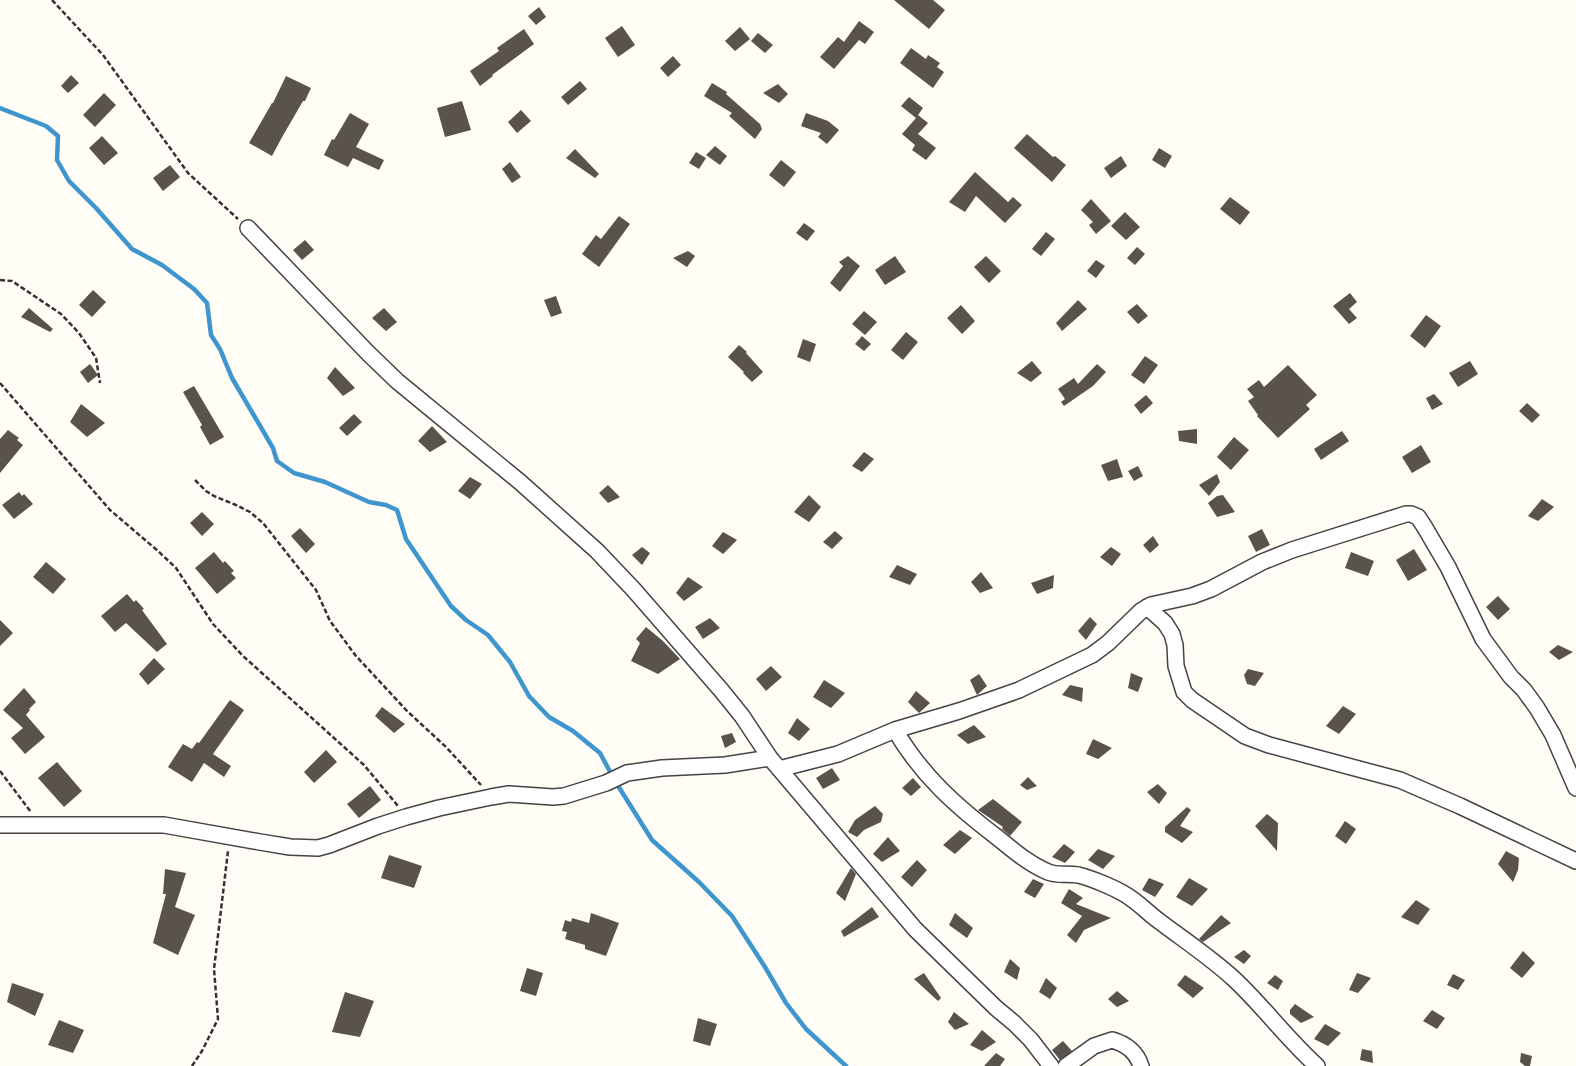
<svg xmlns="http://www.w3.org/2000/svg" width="1576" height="1066" font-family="Lora,serif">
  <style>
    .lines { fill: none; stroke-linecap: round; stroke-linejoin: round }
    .stream { stroke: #3f96cf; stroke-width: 4.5 }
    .building { fill: #5a524d }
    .street-casing { stroke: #444; stroke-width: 18 }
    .path { stroke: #333; stroke-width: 2.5; stroke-dasharray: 5 2.5; stroke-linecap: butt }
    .street { stroke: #fff; stroke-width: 15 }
  </style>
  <rect width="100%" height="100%" fill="#fffdf5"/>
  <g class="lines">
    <path class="stream" d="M0,108l46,18 12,10 -1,24 12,21 27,27 36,41 30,16 32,24 13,14 4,32 9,14 12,29 41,70 4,13 17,12 31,9 44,20 17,3 11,5 9,29 45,67 15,14 22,15 22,27 19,34 20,21 24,14 27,22 15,28 37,59 47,42 33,34 33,51 21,36 20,26 40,37"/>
  </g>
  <path class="building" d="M894,0h39l12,10 -16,19z
    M539,7l7,10 -10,8 -8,-9z
    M859,21l15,11 -9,12 -6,-4 -25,29 -14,-12 18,-20 6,5z
    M622,26l13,19 -17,12 -13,-19z
    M740,27l10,12 -15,12 -10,-10z
    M524,29l10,15 -42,31 1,1 -13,10 -10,-15 29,-20 -2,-3z
    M758,33l15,12 -8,8 -14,-12z
    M911,48l15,11 2,-4 12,8 -3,4 7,5 -11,16 -33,-25z
    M673,56l8,9 -13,12 -8,-9z
    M71,75l8,8 -11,10 -7,-7z
    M286,76l25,12 -6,13h-2l-22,38 -9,17 -23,-13 23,-40h1z
    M580,81l7,8 -19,16 -7,-8z
    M712,83l15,9 -1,2 34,30 2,5 -7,10 -26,-23 3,-3 -28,-17z
    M778,84l10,10 -9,9 -16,-10z
    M104,93l12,12 -21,22 -12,-12z
    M909,97l14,11 -5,7 10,8 -10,11 18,14 -10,12 -14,-10 3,-5 -13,-11 14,-16 -15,-12z
    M462,101l9,29 -26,7 -8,-29z
    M521,110l10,11 -14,12 -9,-11z
    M350,113l19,11 -13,23 28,13 -5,10 -26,-12 -5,9 -24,-12 8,-16 2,1z
    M806,113l22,8 11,9 -12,14 -9,-7 3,-4 -20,-7z
    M1027,134l26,23 2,-1 11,9 -14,17 -38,-34z
    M102,136l16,17 -14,12 -15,-17z
    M715,146l12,10 -7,9 -14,-10z
    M1159,148l13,8 -7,12 -13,-8z
    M575,149l24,25 -4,4 -29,-20z
    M696,152l10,6 -7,11 -10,-6z
    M1121,156l6,10 -16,12 -7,-10z
    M781,160l15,12 -12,15 -15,-12z
    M510,162l11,15 -9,6 -10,-14z
    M170,165l10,12 -17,14 -10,-13z
    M975,172l33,30 5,-5 9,8 -17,18 -29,-27 -11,16 -16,-10z
    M1230,197l20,15 -10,13 -20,-16z
    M1091,199l20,22 -15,13 -7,-9 4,-3 -12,-12z
    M1125,212l15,15 -14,13 -15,-14z
    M619,216l11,8 -31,43 -17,-13 14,-19 5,4z
    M804,223l11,8 -8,10 -11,-8z
    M1046,232l9,7 -14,17 -9,-7z
    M305,240l9,10 -12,10 -9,-10z
    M1137,247l8,7 -10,11 -8,-7z
    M688,251l7,5 -8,11 -14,-9z
    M848,256l12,10 -20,26 -10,-9 13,-17 -4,-4z
    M895,256l11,16 -21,13 -10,-15z
    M986,256l15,15 -12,12 -15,-16z
    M1096,260l9,6 -9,12 -9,-7z
    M93,290l13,12 -14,15 -13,-12z
    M1350,293l7,9 -8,7 8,9 -8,6 -16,-18z
    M556,296l6,17 -11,4 -7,-17z
    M1078,300l9,9 -25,22 -6,-8z
    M1137,304l11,12 -10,8 -11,-12z
    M961,305l14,16 -13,13 -15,-16z
    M29,308l24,21 -3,3 -29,-15z
    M384,308l13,14 -11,9 -14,-13z
    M864,311l13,11 -12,13 -13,-11z
    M1426,315l15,11 -16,22 -15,-12z
    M906,332l12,10 -15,18 -12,-10z
    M862,336l9,8 -7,7 -9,-7z
    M803,339l13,5 -6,18 -13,-5z
    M739,345l8,7 -1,1 17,19 -11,10 -9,-9 1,-1 -16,-15z
    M1145,356l13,9 -14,19 -13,-9z
    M1032,361l10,12 -11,9 -14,-9z
    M1470,361l8,13 -20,13 -9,-14z
    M90,364l8,11 -10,8 -8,-11z
    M1097,364l9,8 -13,14 -29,20 -3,-4 4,-3 -7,-10 16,-11 4,6z
    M1288,365l29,30 -11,10 4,4 -32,29 -21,-22 1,-1 -10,-14 6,-4 -7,-8 12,-9 5,7z
    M335,367l20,21 -12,8 -16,-18z
    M194,386l30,51 -14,8 -10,-18 2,-2 -19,-33z
    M1434,394l9,10 -11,6 -6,-12z
    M1146,395l7,8 -12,11 -7,-9z
    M1527,403l13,12 -8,8 -13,-12z
    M81,404l24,19 -18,14 -17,-15z
    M354,414l8,8 -15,14 -8,-8z
    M432,426l15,16 -17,10 -12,-11z
    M1197,429v15l-18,-3 -1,-10z
    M8,430l11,8 -2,2 6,5 -23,28v-34z
    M1342,431l7,10 -28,19 -7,-11z
    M1234,437l15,13 -18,20 -14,-13z
    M1421,445l10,17 -19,11 -10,-16z
    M864,452l10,7 -12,13 -10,-6z
    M1117,459l6,18 -15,4 -7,-16z
    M1138,466l5,10 -9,5 -6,-10z
    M1217,474l3,8 -11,14 -10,-11z
    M470,477l12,7 -12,15 -12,-8z
    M608,485l12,12 -12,6 -9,-10z
    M19,492l3,4 2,-2 9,10 -19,15 -12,-14z
    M809,495l12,12 -12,15 -15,-10z
    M1223,495l12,17 -18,5 -9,-14 9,-7z
    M1542,499l12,8 -16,14 -10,-5z
    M202,512l12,12 -12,12 -12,-13z
    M300,528l15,16 -9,9 -15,-17z
    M1262,529l8,16 -14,7 -8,-16z
    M835,531l8,7 -11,11 -9,-7z
    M723,532l14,8 -14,14 -11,-8z
    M1153,536l6,9 -9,8 -7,-8z
    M642,547l8,6 -8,12 -10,-10z
    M1111,547l10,7 -9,12 -12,-9z
    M1414,549l13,21 -19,11 -12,-21z
    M214,552l9,11 2,-2 9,10 -3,2 5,5 -19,16 -22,-26z
    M1351,552l23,9 -6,15 -23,-8z
    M46,562l20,17 -13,15 -20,-17z
    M897,565l20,9 -7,11 -21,-8z
    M981,572l12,16 -13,5 -9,-11z
    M1054,575l-1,13 -16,6 -6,-11z
    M688,577l15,10 -19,14 -8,-8z
    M127,594l7,8 2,-2 8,9 -2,1 25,34 -10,8 -31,-29 -11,9 -14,-16z
    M1498,596l12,13 -12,11 -12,-13z
    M1090,617l7,7 -11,16 -8,-9z
    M710,618l10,10 -17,11 -8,-12z
    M0,620l13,13 -13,13z
    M646,627l17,14 17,18 -22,15 -27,-13 9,-18 -4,-4z
    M1558,645l15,7 -14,8 -10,-8z
    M154,658l11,11 -17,16 -9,-11z
    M771,666l11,11 -16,14 -10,-12z
    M1248,669l16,4 -9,13 -8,-2 -3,-9z
    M1131,673l12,5 -5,14 -10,-4z
    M979,674l8,12 -10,9 -7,-15z
    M824,680l21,13 -14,15 -18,-11z
    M1070,685l13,3 -1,14 -20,-7z
    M24,688l12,14 -7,7 1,1 -4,5 19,22 -20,17 -14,-16 12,-10 -20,-18z
    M916,691l14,12 -11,10 -11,-11z
    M230,700l14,10 -31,44 18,12 -7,11 -20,-14 -12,19 -24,-15 15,-23 9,5 5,-7 2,1z
    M1343,706l13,8 -17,20 -13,-8z
    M382,707l23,17 -11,9 -19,-17z
    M797,718l13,11 -11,12 -11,-8z
    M974,725l12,12 -18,7 -11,-9z
    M732,733l4,9 -11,6 -4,-12z
    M1093,739l19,9 -14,11 -12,-5z
    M326,750l11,12 -23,21 -10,-11z
    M57,762l25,29 -18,16 -26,-29z
    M832,768l8,12 -17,9 -7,-11z
    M1028,777l9,9 -10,4 -7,-5z
    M913,778l8,9 -10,9 -9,-8z
    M1158,784l9,9 -8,11 -12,-12z
    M370,786l11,14 -22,18 -12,-14z
    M993,799l29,23 -12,14 -8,-7 1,-2 -25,-17z
    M875,806l8,8 -2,8 -17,8 -7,7 -9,-5 7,-12z
    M1187,807l4,3 -11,16 13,6 -11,11 -17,-11v-5z
    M1267,814l11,9 -1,28 -22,-25z
    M1345,821l11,8 -10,15 -11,-8z
    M960,830l12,8 -17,16 -12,-9z
    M888,837l12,14 -18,11 -9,-8z
    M1064,844l11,8 -10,11 -13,-6z
    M1098,849l17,7 -12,13 -15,-9z
    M1506,851l13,7 -1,12 -5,12 -15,-18z
    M389,855l33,11 -8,22 -33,-10z
    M917,860l10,10 -15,17 -11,-10z
    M851,868l5,6 -11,27 -9,-8z
    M165,869l21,4 -11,34 20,8 -17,40 -25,-12 13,-49h-3z
    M1149,878l15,6 -9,13 -13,-7z
    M1189,878l19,11 -16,17 -16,-9z
    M1033,879l11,5 -9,14 -11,-6z
    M1069,889l14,9 -7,6 35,14 -27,12 -8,13 -9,-8 15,-19 -21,-13z
    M1416,900l14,9 -12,16 -17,-8z
    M872,907l7,10 -35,20 -3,-6z
    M591,913l28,10 -13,33 -21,-7v-4l-20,-6 2,-7 -5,-1 3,-11 6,2 1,-4 17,5z
    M955,913l18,15 -6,10 -18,-13z
    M1221,915l10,8 -28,19 -4,-3z
    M1244,950l7,6 -7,8 -10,-7z
    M1523,951l12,12 -13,15 -12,-10z
    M1010,959l10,9 -3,12 -13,-8z
    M527,968l16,5 -7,23 -16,-5z
    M924,973l17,25 -3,3 -24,-22z
    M1357,973l14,5 -13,15 -9,-3z
    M1453,974l12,6 -7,10 -11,-5z
    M1185,975l19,13 -11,10 -16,-13z
    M1275,975l8,6 -5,9 -11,-7z
    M1046,978l11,10 -7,11 -11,-7z
    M12,983l32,11 -9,22 -28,-14z
    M1117,991l12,10 -12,6 -9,-8z
    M345,992l29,9 -14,36 -28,-5z
    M1295,1004l19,13 -13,6 -11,-9v-4z
    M1432,1010l13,8 -8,11 -14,-8z
    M954,1012l15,12 -14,6 -7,-8z
    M698,1018l19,6 -7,22 -17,-5z
    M59,1020l25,10 -11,23 -25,-8z
    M1325,1024l16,9 -13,13 -14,-7z
    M982,1030l14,12 -14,9 -12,-6z
    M1063,1041l9,10 -12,9 -8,-10z
    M1362,1049l10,2 1,12 -13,-3z
    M996,1053l9,6 -5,7h-16z
    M1521,1053l11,3 -2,10h-5l-5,-4z"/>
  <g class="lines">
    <defs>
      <path id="street" d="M248,228l120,125 29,28 123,101 77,69 37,39 87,100 21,26 28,42 145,171 81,79 18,15 17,17 20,26
        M1147,607l18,16 7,11 3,11 1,21 8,26 8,8 53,36 24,9 131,35 60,26 116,55
        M895,730c27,46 61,76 103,108 16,13 31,26 50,34 10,4 19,1 30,3 13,3 37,13 48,20 12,7 22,18 33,26 25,19 51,36 75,58 29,27 53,60 83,87
        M779,769l59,-15 57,-24 64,-19 60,-21 73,-35 16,-12 33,-32 10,-6 41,-9 19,-7 51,-27 30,-12 114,-36h5l7,3 6,9 24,41 35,72 28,38 13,13 13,18 16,27 23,53
        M0,825h164l96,17 30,5 28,1 11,-3 49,-19 28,-9 33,-9 52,-11 18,-3 44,3 11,-1 42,-13 21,-10 35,-5 63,-3 45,-7
        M1066,1066l28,-20 18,-6c14,4 24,11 29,26"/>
    </defs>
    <use href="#street" class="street-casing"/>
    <path class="path" d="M52,0l51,55 85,118 50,46
      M0,280l12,1 49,33 18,19 17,25 4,25
      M0,383l110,127 48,41 18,17 37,56 30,32 121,109 34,41
      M195,480l11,11 8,5 22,9 14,7 13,11 53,67 14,31 26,35 51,55 39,36 35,38
      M0,771l31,41
      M192,1066l10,-15 16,-32 -4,-50 14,-118"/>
    <use href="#street" class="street"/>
  </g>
</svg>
